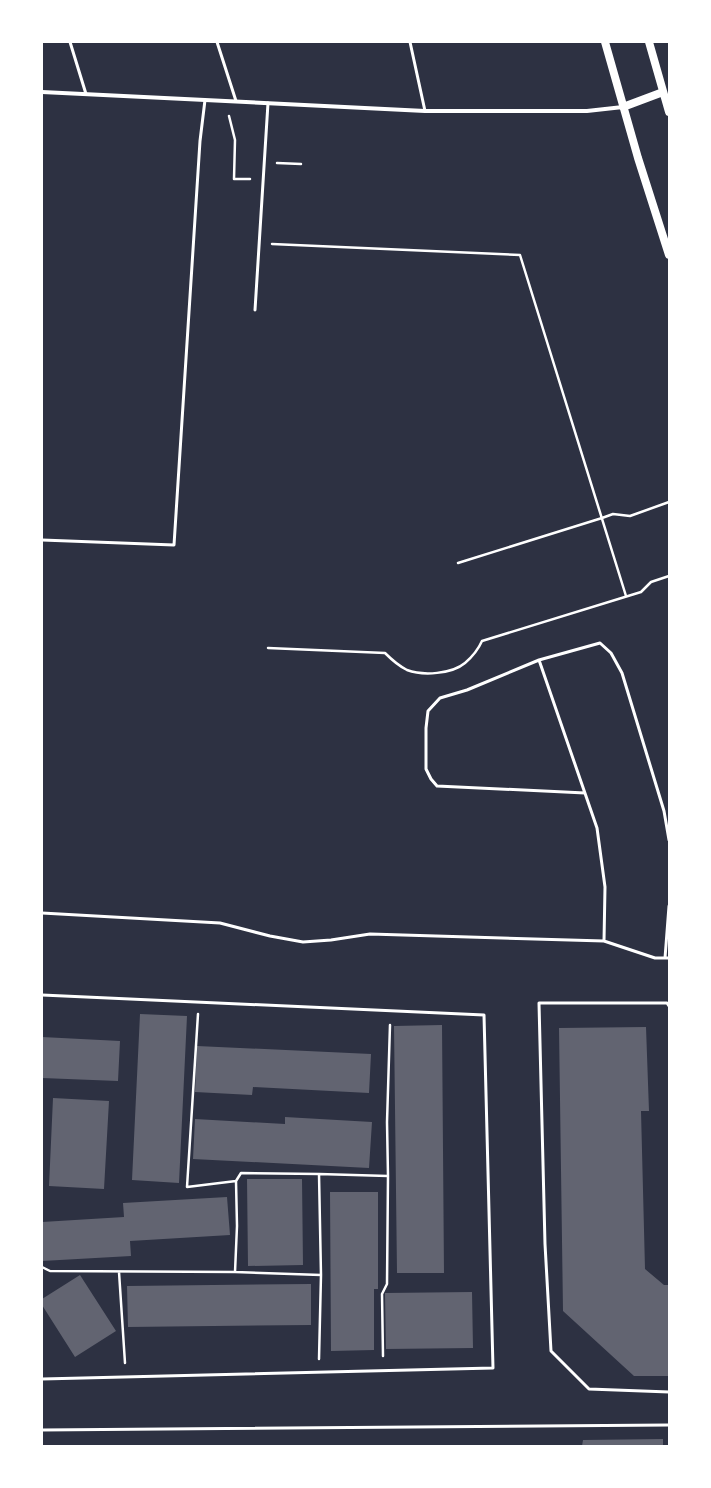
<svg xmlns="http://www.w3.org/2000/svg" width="711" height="1488" font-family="'DM Sans',sans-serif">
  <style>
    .building { fill: #626471 }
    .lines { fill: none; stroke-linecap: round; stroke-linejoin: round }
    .path { stroke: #fff; stroke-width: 2.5 }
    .service { stroke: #fff; stroke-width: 3 }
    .minor { stroke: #fff; stroke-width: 4 }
    .secondary { stroke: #fff; stroke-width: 8 }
  </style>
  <rect width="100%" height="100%" fill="#2d3142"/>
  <path class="building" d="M140,1014l47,2 -8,167 -47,-3z
    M442,1025l2,248h-47l-3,-247z
    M646,1027l3,84h-8l4,158 19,16h5v91h-35l-71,-65 -4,-283z
    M42,1037l78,4 -2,40 -76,-3z
    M197,1046l174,8 -2,39 -116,-6 -1,8 -57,-3z
    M53,1098l56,3 -5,88 -55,-3z
    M285,1117l87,5 -3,46 -176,-9 2,-40 90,5z
    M247,1179h55l1,86 -55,1z
    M330,1192h48v97h-4v61l-43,1z
    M227,1197l3,38 -100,6 1,15 -89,5v-39l82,-5 -1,-14z
    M80,1275l36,56 -41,26 -33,-52v-6z
    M311,1284v41l-183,2 -1,-41z
    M472,1292l1,56 -87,1 -1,-56z
    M663,1439v7h-81l1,-6z"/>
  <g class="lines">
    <path class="path" d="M229,116l6,24 -1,39h16
      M277,163l24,1
      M272,244l248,11 106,341
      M458,563l144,-45 11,-4 17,2 39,-14
      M268,648l117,5c6,6 14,13 22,17 16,6 45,4 58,-7 7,-6 13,-13 17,-22l159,-49 10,-10 18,-6
      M198,1014l-11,173 49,-6 1,45 -2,46 86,3 -2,84
      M319,1174l69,2 -1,108 -5,10 1,62
      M388,1176l-1,-54 3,-97
      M236,1181l5,-8 78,1 2,101
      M42,1267l8,4 185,1
      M119,1272l6,91"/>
    <path class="service" d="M70,42l16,52
      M217,42l19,59
      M410,42l15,69
      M255,310l13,-207
      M42,540l132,5 26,-404 5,-41
      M539,660l-72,30 -27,8 -12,13 -2,17v41l5,10 6,7 148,7
      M42,913l178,10 50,13 33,6 28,-2 39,-6 234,7 51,17h14
      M604,941l1,-54 -8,-59 -58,-168 61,-17 11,10 11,20 42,138 5,29
      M665,958l4,-52
      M42,995l442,20 9,353 -451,11
      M669,1006l-2,-3h-128l6,241 6,107 38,38 80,3
      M42,1430l627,-5"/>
    <path class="minor" d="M42,92l383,19h162l36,-4"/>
    <path class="secondary" d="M605,42l33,116 31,97
      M649,42l20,70
      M623,107l40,-15"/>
  </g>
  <rect width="711" height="1488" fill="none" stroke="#ffffff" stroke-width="86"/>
</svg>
